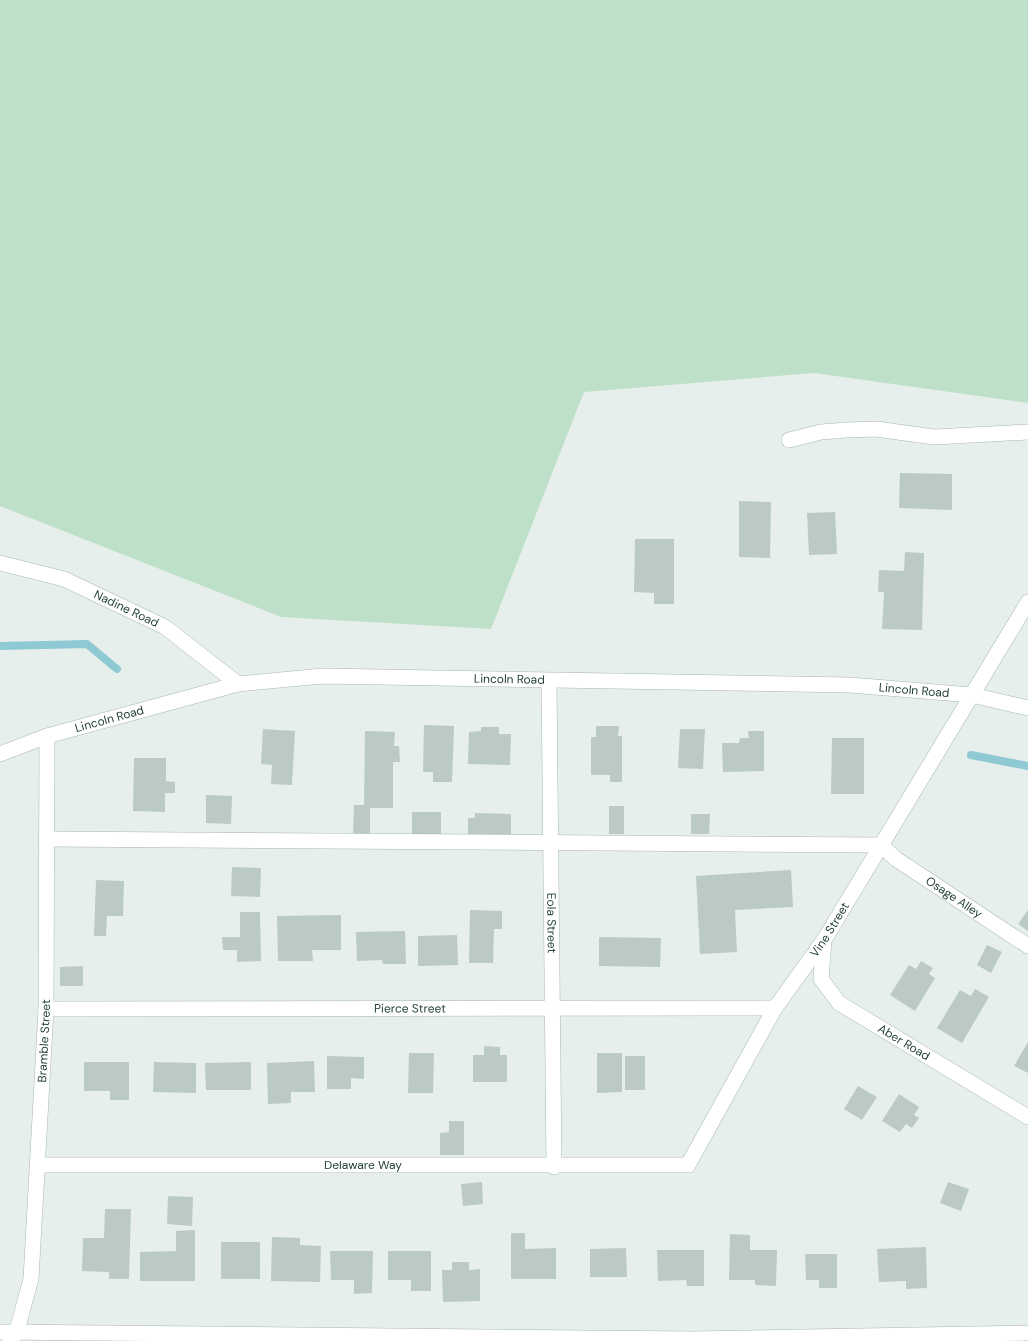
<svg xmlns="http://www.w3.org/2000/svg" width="1028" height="1341" font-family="'DM Sans',sans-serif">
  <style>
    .green { fill: #bfe0c8 }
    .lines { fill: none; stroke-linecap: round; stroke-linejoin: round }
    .stream { stroke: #8ec9d4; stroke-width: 8 }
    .building { fill: #bbcac4 }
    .minor-casing { stroke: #a8b8b2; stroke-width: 16 }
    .minor { stroke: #fff; stroke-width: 15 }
    .labels { text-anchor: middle; stroke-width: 4; stroke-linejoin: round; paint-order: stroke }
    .street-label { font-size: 12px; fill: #24423a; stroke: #f7fbf9 }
  </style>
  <rect width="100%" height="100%" fill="#e6efeb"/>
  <path class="green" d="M0,0h1028v403l-214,-30 -230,19 -93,237 -210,-12 -281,-111z"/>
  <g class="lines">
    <path class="stream" d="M0,646l87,-2 30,25
      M971,755l57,11"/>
  </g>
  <path class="building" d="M900,473l52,1v36l-53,-2z
    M739,501l32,1 -1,56 -31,-1z
    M835,512l2,42 -28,1 -2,-42z
    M635,539h39v65h-20v-11l-20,-1z
    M905,552l19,1 -2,77 -40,-1 2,-37h-6l1,-22 25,1z
    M424,725l30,1 -2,56h-19v-10h-10z
    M596,726h23l-1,10h4v46h-12v-7h-19v-38h5z
    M481,727h18v7h12l-1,31 -42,-1 1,-32 12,-1z
    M263,729l32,2 -3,54 -21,-1 1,-19 -11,-1z
    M680,729h25l-2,40 -25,-1z
    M365,731l30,1 -1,14h5l1,16h-7v46h-23v26h-17l1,-29h10z
    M748,731h16v40l-41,1 -1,-29h17l1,-5h9z
    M832,738h32v56h-33z
    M134,758h32v23l9,1v11h-10v19l-32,-1z
    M206,795l26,1 -1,28 -25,-1z
    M609,806h15v28h-15z
    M412,812h29v23h-29z
    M475,813l36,1v25l-43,-4v-17h7z
    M691,814h19l-1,20h-18z
    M232,867l29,1 -1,29 -29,-1z
    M791,870l2,37 -58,3 2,42 -37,2 -4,-78z
    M96,880l28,1 -1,35h-16l-1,20h-12z
    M470,910l32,1v18h-8l-1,34h-24z
    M1028,910v21l-10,-7z
    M240,912h20l1,49 -24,1v-12h-14l-1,-13h18z
    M341,915v35h-29l1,11h-35l-1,-45z
    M405,931l1,33h-23l-1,-4 -25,1 -1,-29z
    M457,935l1,30 -40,1v-30z
    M599,937l62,1 -1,29 -61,-1z
    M987,945l15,7 -11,21 -14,-8z
    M921,961l12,7 -4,6 6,4 -20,33 -25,-16 19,-30 7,4z
    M83,966v20h-23v-19z
    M975,989l14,8 -27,46 -25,-15 23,-38 11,6z
    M1028,1042v31l-14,-7z
    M484,1046l16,1v8h7v27h-34v-27h11z
    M409,1053h25l-1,40h-25z
    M597,1053h25v39l-25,1z
    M327,1056l37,1v22l-13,-1v11h-24z
    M625,1056h20v34h-20z
    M314,1061l1,31h-24v11l-23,1 -1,-41z
    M84,1062h45v38h-19v-9h-26z
    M154,1062l42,1v30l-43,-1z
    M251,1062v28h-45l-1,-27z
    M858,1086l19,11 -15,23 -18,-11z
    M899,1094l20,13 -5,8 5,3 -7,10 -6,-4 -6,8 -18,-11z
    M449,1121h15v34h-24v-22l9,-1z
    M482,1182l1,22 -20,2 -2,-22z
    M948,1182l21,7 -8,22 -21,-8z
    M168,1196l25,1 -1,29 -25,-2z
    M105,1209h26l-2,70h-20v-7l-27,-1 1,-33h21z
    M195,1230v51h-55v-29l36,-1v-20z
    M511,1233h14v16l31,-1v31h-45z
    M730,1234l20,1v15h27l-1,36 -21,-1v-5h-26z
    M272,1237l28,1v7l21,1 -1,36 -49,-1z
    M221,1242h39v37h-39z
    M926,1247l1,41 -21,1v-8l-27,1 -2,-33z
    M626,1248l1,29h-37v-28z
    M657,1250h47v36h-17l-1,-6 -28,1z
    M330,1251h43l-1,42 -18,1v-14h-23z
    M388,1251h43v40h-20v-11h-23z
    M805,1254h32v34h-18v-8h-13z
    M452,1262h17v8l11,-1v32l-37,1 -1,-32h10z"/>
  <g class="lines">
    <defs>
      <g id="minor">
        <path d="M789,440l32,-8 26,-2 29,-1 58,8 94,-5"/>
        <path id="s1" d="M0,563l64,16 101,48 73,57"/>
        <path id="s2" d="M549,681l5,486"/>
        <path id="s3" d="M0,754l47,-18 191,-52 84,-8 528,9 122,10 56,13"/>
        <path id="s4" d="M46,839l835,6 15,14 132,87"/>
        <path id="s5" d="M824,940l-3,39 18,24 189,114"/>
        <path id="s6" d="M46,1009l729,-1"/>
        <path id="s7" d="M37,1165h651l87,-157 49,-68 204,-338"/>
        <path d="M0,1332l692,7 336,-6"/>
        <path id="s8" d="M10,1340l6,-6 15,-55 15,-270 1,-273"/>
      </g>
    </defs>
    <use href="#minor" class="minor-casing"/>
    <use href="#minor" class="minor"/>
  </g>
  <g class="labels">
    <g class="street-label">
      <text dy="4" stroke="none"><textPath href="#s1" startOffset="135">Nadine Road</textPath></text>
      <text dy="4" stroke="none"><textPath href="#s3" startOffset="520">Lincoln Road</textPath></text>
      <text dy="4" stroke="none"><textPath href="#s3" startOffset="925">Lincoln Road</textPath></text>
      <text dy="4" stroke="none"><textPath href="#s3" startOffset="115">Lincoln Road</textPath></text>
      <text dy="4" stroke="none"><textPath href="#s4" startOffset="925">Osage Alley</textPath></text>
      <text dy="4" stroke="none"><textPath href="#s2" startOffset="242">Eola Street</textPath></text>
      <text dy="4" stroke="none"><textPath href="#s7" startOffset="926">Vine Street</textPath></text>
      <text dy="4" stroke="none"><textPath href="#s6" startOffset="364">Pierce Street</textPath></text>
      <text dy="4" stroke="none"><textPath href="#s8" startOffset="304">Bramble Street</textPath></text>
      <text dy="4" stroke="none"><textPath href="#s5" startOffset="145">Aber Road</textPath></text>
      <text dy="4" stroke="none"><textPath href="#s7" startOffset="326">Delaware Way</textPath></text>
    </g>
  </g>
</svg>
